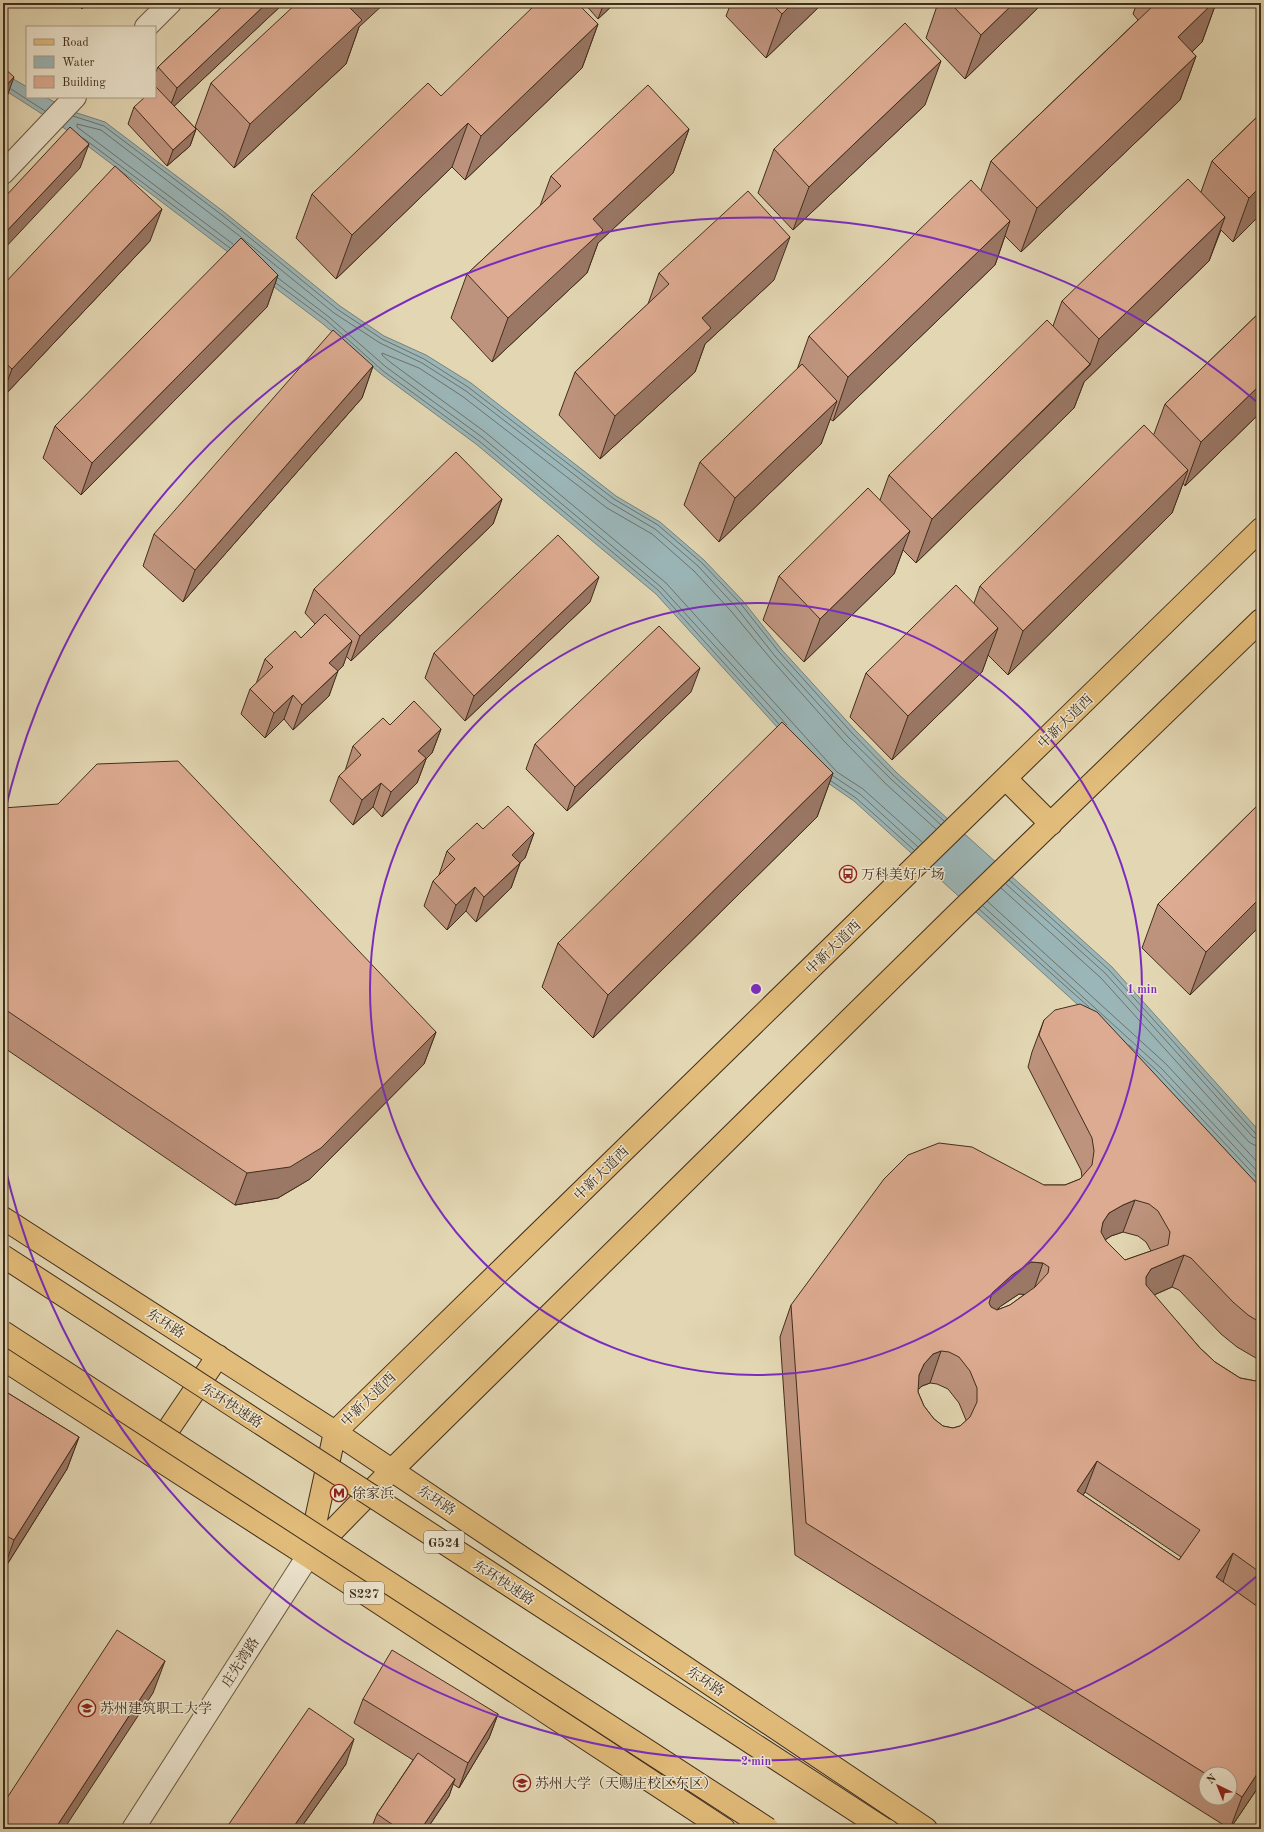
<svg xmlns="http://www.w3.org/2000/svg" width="1264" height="1832" font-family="'Old Standard TT','Noto Serif SC',serif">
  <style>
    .water { fill: #9bb6b8; stroke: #77807a }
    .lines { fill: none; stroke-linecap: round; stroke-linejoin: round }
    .shore { stroke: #6e726a; stroke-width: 1 }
    .minor-casing { stroke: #6a5842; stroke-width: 24 }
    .major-casing { stroke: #412e1d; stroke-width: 24 }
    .minor { stroke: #ede5ce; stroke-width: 22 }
    .major { stroke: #e2bc7a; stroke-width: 22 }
    .highway-bridge-casing { stroke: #412e1d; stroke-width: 24; stroke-linecap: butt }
    .highway-bridge { stroke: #e2bc7a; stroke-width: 22 }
    .wall { fill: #be937d; stroke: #412e1d; fill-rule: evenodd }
    .shaded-wall { fill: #9b7866; stroke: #412e1d }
    .building { fill: #ddab91; stroke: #412e1d; fill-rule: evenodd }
    .ring { fill: none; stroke: #7b2cbf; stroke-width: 2 }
    .labels { text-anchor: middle; stroke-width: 3; stroke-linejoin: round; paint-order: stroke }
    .shield { fill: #ede5ce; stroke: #756552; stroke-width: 1 }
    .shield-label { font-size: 13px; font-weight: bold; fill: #412e1d }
    .street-label { font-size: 14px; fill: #412e1d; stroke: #ede5ce }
    .poi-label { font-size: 14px; fill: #412e1d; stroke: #ede5ce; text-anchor: start }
    .centre { fill: #7b2cbf; stroke: #ede5ce; stroke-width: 2 }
    .ring-label { font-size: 12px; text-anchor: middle; font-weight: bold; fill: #7b2cbf; stroke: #ede5ce; stroke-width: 3; stroke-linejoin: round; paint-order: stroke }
  </style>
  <rect width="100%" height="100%" fill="#e3d7b3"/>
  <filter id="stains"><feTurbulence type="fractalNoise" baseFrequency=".005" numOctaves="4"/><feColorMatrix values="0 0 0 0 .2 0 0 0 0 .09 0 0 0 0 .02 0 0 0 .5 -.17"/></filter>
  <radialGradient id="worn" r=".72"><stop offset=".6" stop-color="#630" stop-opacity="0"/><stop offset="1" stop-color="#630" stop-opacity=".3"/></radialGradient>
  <path class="water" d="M3,73l24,14v10h18l29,15 31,10 119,90 116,94 44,30 42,19 45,28 145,113 44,26 44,38 39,41 39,49 73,80 42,43 215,194 149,166v55l-106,-113 -301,-274 -26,-18 -172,-189 -180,-150 -95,-70 -58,-50 -259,-196 -61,-39z"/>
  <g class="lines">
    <path class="shore" d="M11,89l34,22
      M73,116l31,10 118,89 115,94 45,30 42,20 44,28 146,112 44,26 44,38 38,40 39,49 73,81 42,43 50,45
      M83,138l147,110
      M242,238l92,75 46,30 42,20 44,28 145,112 44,26 43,37 38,41 39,49 73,81 43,42 50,46
      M233,244l-156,-117v-3l24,6 140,107
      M278,278l51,39 57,50 96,70 179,150 126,138
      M276,283l50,37 57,51 96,70 179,149 121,134
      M833,776l27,18 58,53
      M831,781l25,17 58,52
      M922,842l-59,-53 -26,-17 -171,-189 -181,-151 -95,-70 -8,-7v-2l37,15 43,28 145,112 45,26 42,37 37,40 40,48 73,82 42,43 50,45
      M1009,880l100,90 147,164 5,1
      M1006,884l99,89 148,164 8,3
      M1001,888l100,90 148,164 5,3 7,1
      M987,901l179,163 95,102
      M983,906l179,163 99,106
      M979,909l110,98
      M1129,1045l29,27 103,110"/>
    <defs>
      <path id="minor" d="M146,27l24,-24
        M3,173l72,-76
        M133,1829l175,-273"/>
      <path id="major" d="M1006,779l45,45
        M3,1218l332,214 591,397
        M3,1359l305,197 416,273
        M153,1452l65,-96
        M310,1554l82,-84 564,-555 305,-295
        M308,1556l27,-124 926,-903"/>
    </defs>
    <use href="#minor" class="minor-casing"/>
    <use href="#major" class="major-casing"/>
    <use href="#minor" class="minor"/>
    <use href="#major" class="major"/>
    <defs>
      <path id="highway-bridge" d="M3,1256l881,573
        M3,1332l765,497"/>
    </defs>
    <use href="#highway-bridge" class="highway-bridge-casing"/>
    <use href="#highway-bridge" class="highway-bridge"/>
  </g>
  <path class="wall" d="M76,3h12l-6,6z
    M226,3h58l-110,103 22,23 -6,17 -23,20 -39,-42 6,-17 21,-10v-23l3,-7z
    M584,3h31l-17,16z
    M731,3h92l-57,55 -40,-42z
    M938,3h105l-78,76 -39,-41z
    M1137,3h79l-14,39 -10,10 4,4 -16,44 -159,152 -16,-16 -10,29 -162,156 -3,-2 -9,25 -102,98 -35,-37 16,-43 97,-92 12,-34 172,-146 10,-29 147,-141 -5,-6z
    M598,24l-16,44 -117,112 -13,-13 -116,112 -40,-41 16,-44 129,-98z
    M359,27l-13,37 -112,104 -39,-41 16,-44z
    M925,105l-132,125 -35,-37 16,-44z
    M1261,113v101l-28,28 -12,-12 -12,31 -125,121 -10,26 -158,155 -13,-13 -9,24 -90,88 -41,-42 16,-44 101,-76 9,-25 164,-149 9,-25 139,-109 11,-31z
    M689,129l-16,44 -75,70 -11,30 -95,89 -41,-44 16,-44 73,-68 11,-30z
    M150,241l-147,156v-112z
    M659,273l115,7 -69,64 -10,28 -95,87 -41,-44 16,-43 73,-68z
    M278,275l-11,32 -186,188 -38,-37 12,-32z
    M1261,311v101l-76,74 -2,-3 -11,30 -164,162 -20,-20 -6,17 -90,88 -42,-43 16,-44 108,-70 6,-17 174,-152 11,-30z
    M373,366l-11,32 -179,204 -40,-36 11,-32z
    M502,499l-9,25 -142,137 -5,-5 -3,10 -6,5 -8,25 -36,34 -9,-11 -19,19 -24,-24 9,-25 6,-5 9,-25 36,-21 14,-14 -10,-11 9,-24z
    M590,602l-125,119 -40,-43 9,-25z
    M691,692l-124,119 -41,-42 9,-25z
    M390,725l51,4 -9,24 -6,6 -9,24 -35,34 -9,-10 -20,18 -23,-24 9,-25 6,-5 8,-25z
    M833,773l-16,44 -224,221 -51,-51 16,-44z
    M1261,802v123l-71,70 -48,-47 16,-44z
    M3,808l433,224 -12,32 -114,115 -32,19 -43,7 -232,-158z
    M483,829l51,4 -9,25 -5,5 -9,25 -35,34 -10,-11 -19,19 -23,-24 9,-25 6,-6 8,-24z
    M1044,1020l217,168v173l-24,-14 -16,-13 -42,-44 -7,-3 -18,8 46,53 15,14 25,16 21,4v401l-31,46 -435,-274 -15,-218 11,-32 253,-120h21l15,-6 2,-2 -1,-7 -53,-103 4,-15zM1123,1232l15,4 8,6 5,9 -26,9 -20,-20 6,-4zM1019,1294h6l-15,11 -13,5 4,-4zM930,1383l7,1 11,5 11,14 7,17v1l-6,5 -7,2 -10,-2 -9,-7 -10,-13 -6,-14v-2l4,-4zM1085,1492l96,65 -2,3 -96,-65zM1206,1774h24v24h-24z
    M3,1390l76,47 -12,32 -64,102z
    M363,1699l135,15 -9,24 -30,50 -6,-4 -4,12 -22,33h-56l6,-15 36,-54 -59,-37z
    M346,1764l-46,65h-73l2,-5z"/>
  <path class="shaded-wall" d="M84,3h4l-6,6z
    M267,3h17l-116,109 9,-24z
    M355,3h30l-26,24 -13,37 -112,104 16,-44 100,-116z
    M604,3h11l-17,16z
    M793,3h30l-57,55 16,-44z
    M1014,3h29l-78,76 16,-44z
    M1213,3h3l-14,39 -40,39 16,-44z
    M598,24l-16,44 -117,112 16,-44z
    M1196,56l-16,44 -159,152 16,-44z
    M941,61l-16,44 -132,125 16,-43z
    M14,77l-11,31v-19z
    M468,123l-16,44 -116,112 16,-44z
    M196,129l-6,17 -23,20 6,-16z
    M689,129l-16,44 -75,70 -11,30 -95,89 16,-44 85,-99z
    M89,144l-9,24 -77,82v-15z
    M1261,186v28l-28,28 16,-44z
    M162,209l-12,32 -147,156v-4l9,-24z
    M1225,217l-16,44 -125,121 -10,26 -158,155 16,-44 158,-154 9,-26z
    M1010,221l-15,44 -162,156 15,-44z
    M790,237l-16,43 -69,64 -10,28 -95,87 15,-43 87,-98z
    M278,275l-11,32 -186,188 11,-32z
    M373,366l-11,32 -179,204 12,-32z
    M1261,384v28l-76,74 16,-44z
    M837,401l-16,43 -102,98 16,-44z
    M1188,470l-16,43 -164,162 15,-44z
    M502,499l-9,25 -142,137 9,-25z
    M910,531l-16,43 -90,88 16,-43z
    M599,577l-9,25 -125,119 9,-25z
    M998,628l-16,44 -90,88 16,-44z
    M352,641l-9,25 -22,21 8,-24z
    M700,668l-9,24 -124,119 8,-24z
    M338,671l-9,25 -36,34 9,-25z
    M293,695l-9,24 -19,19 9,-25z
    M441,729l-9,24 -6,6 -9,24 -35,34 9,-25 27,-41z
    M833,773l-16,44 -224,221 15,-43z
    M381,783l-8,24 -20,18 9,-25z
    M534,833l-9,25 -22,21 9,-24z
    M520,863l-9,25 -35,34 8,-25z
    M475,887l-9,24 -19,19 9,-25z
    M1261,897v28l-71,70 16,-43z
    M436,1032l-12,32 -114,115 -32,19 -43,7 12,-32z
    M1135,1200l-12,32 -12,4 -14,9 6,-23 6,-9 14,-8z
    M1184,1255l-12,32 -32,14 6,-24 5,-8z
    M1031,1262l12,1 -11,32 -13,-1 -18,12 -21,19 12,-32 20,-18z
    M941,1351l-11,32 -8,3 -10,9 7,-20 5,-11 9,-10z
    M79,1437l-12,32 -64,102 11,-31z
    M1097,1461l-12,31 -20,31 12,-32z
    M1233,1553l-11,32 -6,-8z
    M165,1661l-12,32 -89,136h-9z
    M498,1714l-9,24 -30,50 9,-25z
    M354,1739l-8,25 -46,65h-8z
    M1261,1768v15l-31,46 12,-32z
    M455,1779l-6,17 -22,33h-6z"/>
  <path class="building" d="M226,3h41l-90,85 -19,-21z
    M297,3h58l-5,5 12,12 -112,104 -39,-41z
    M537,3h40l21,21 -117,112 -13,-13 -116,112 -40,-41 116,-111 13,13z
    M771,3h22l-11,11z
    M950,3h64l-33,32z
    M1156,3h57l-35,34 18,19 -159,152 -46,-47z
    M905,23l36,38 -132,126 -35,-38z
    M3,67l11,10 -11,12z
    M648,85l41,44 -96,90 10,11 -95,88 -41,-44 94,-88 -10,-10z
    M156,87l40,42 -23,21 -39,-43 11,-10h10v-9z
    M1261,113v73l-12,12 -37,-37z
    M70,127l19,17 -86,91v-36z
    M115,166l47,43 -150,160 -9,-8v-76z
    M1188,179l37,38 -126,122 -37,-38z
    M971,180l39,41 -162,156 -39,-41z
    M748,191l42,46 -88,81 9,10 -96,88 -40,-44 94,-88 -10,-11z
    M241,238l37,37 -186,188 -37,-37z
    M1261,311v73l-60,58 -36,-38z
    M1047,320l43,44 -158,155 -43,-44z
    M333,330l40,36 -178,204 -41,-36z
    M802,364l35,37 -102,97 -35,-36z
    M1144,425l44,45 -165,161 -43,-45z
    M456,452l46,47 -142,137 -46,-47z
    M868,488l42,43 -90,88 -41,-43z
    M558,535l41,42 -125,119 -40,-43z
    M956,585l42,43 -90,88 -42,-43z
    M325,614l27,27 -23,22 9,8 -36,34 -9,-10 -19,18 -24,-24 23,-22 -8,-8 30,-28 6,7z
    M659,626l41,42 -125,119 -40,-43z
    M414,701l27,28 -23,22 8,7 -35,34 -10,-9 -19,17 -23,-24 22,-21 -8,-9 30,-28 7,7z
    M782,722l51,51 -225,222 -50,-52z
    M178,761l258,271 -115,116 -31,19 -43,6 -244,-165v-200l55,-4 39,-40z
    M1261,802v95l-55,55 -48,-48z
    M508,806l26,27 -22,22 8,8 -36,34 -9,-10 -19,18 -23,-24 22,-22 -8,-8 30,-28 6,6z
    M1080,1004l17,8 164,176v135l-13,-8 -15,-13 -42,-44 -7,-3 -33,14 -5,8v8l54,63 15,14 25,16 21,4v191l-28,-20 -17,24 45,32v159l-19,29 -12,-8v-15h-24l-400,-251 -15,-218 93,-126 24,-24 31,-12 33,4 72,38h21l15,-6 12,-14 2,-14 -2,-13 -53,-103 5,-15 11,-10zM1135,1200l14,4 9,7 12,21 -2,13 -43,15 -19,-19 -5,-9 2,-10 6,-9 14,-8zM1031,1262l12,1 6,4 -1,6 -13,14 -25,18 -13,5 -6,-3 -2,-4 3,-10 20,-18zM941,1351l8,1 10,5 11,14 7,17v14l-7,15 -10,9 -7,2 -10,-2 -9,-7 -10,-13 -6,-14 1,-17 5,-11 9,-10zM1097,1461l103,69 -21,30 -102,-69z
    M3,1390l76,47 -65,103 -11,-6z
    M117,1630l48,31 -110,168h-52v-25z
    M392,1650l106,64 -30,49 -105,-64z
    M309,1708l45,31 -62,90h-55l-8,-5z
    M418,1753l37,26 -34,50h-22l-22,-15z"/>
  <g class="ring">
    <circle cx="756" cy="989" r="386"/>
    <path d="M1257 1576A772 772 0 0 1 4 1163M4 815A772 772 0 0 1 1257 402"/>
  </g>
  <defs>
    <symbol id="bus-ring" viewBox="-11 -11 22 22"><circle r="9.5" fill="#ede5ce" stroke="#8f2418" stroke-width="1.5"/><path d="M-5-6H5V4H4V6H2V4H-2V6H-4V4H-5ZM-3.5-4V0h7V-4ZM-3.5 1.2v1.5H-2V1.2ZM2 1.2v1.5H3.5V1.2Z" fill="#8f2418"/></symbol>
    <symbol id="metro-ring" viewBox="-11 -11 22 22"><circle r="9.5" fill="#ede5ce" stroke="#8f2418" stroke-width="1.5"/><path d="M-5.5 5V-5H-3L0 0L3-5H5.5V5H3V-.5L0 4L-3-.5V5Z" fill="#8f2418"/></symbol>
    <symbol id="university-ring" viewBox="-11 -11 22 22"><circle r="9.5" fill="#ede5ce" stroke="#8f2418" stroke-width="1.5"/><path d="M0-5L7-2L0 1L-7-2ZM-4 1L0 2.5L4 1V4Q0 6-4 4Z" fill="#8f2418"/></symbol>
  </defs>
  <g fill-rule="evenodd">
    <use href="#bus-ring" x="838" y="864" width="20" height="20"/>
    <use href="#metro-ring" x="329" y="1483" width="20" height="20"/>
    <use href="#university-ring" x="77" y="1698" width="20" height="20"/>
    <use href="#university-ring" x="512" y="1773" width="20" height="20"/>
  </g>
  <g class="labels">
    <g class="shield">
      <rect x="424" y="1531" width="40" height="22" rx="3"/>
      <rect x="344" y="1582" width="40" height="22" rx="3"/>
    </g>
    <g class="shield-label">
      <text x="444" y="1547">G524</text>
      <text x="364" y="1598">S227</text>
    </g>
    <g class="street-label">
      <text transform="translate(1065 721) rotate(-44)" y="5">中新大道西</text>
      <text transform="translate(833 947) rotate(-44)" y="5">中新大道西</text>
      <text transform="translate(601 1173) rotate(-44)" y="5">中新大道西</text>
      <text transform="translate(166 1323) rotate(33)" y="5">东环路</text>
      <text transform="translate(368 1399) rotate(-44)" y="5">中新大道西</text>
      <text transform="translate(232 1405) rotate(33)" y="5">东环快速路</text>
      <text transform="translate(437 1500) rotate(34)" y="5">东环路</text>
      <text transform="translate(504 1582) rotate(33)" y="5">东环快速路</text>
      <text transform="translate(240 1662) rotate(-57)" y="5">庄先湾路</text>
      <text transform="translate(706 1681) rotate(34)" y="5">东环路</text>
    </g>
    <g class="poi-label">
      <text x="861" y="879">万科美好广场</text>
      <text x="352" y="1498">徐家浜</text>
      <text x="100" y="1713">苏州建筑职工大学</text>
      <text x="535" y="1788">苏州大学（天赐庄校区东区）</text>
    </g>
  </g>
  <circle cx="756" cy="989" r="6" class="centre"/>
  <g class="ring-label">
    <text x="1142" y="993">1 min</text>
    <text x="756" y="1765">2 min</text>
  </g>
  <rect width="1264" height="1832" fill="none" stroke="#e3d7b3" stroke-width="16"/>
  <rect x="4" y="4" width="1256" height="1824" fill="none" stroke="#412e1d" stroke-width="2"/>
  <rect x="8" y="8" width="1248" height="1816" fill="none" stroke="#412e1d"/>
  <rect x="26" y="26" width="130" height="72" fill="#ede5ce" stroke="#a89c87"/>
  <rect x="34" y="39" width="20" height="6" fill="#e2bc7a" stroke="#a89c87"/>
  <text x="62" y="46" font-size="12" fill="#412e1d">Road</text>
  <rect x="34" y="56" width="20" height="12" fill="#9bb6b8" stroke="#a89c87"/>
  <text x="62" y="66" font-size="12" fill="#412e1d">Water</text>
  <rect x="34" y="76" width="20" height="12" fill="#ddab91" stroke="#a89c87"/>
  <text x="62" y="86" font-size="12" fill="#412e1d">Building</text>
  <g transform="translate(1218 1786) rotate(317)"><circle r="19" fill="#ede5ce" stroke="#a89c87"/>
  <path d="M0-3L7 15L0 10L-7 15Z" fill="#8f2418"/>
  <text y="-6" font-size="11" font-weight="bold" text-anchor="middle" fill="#412e1d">N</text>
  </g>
  <rect width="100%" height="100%" filter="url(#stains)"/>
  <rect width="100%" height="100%" fill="url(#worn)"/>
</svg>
